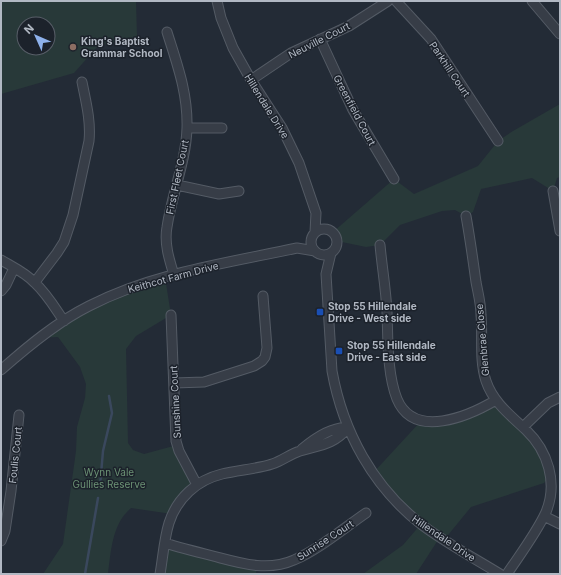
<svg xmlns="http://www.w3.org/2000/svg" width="561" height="575" font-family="Inter,sans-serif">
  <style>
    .green { fill: #283939; fill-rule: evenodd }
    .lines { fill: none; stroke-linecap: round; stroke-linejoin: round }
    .stream { stroke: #3a485d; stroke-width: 2.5 }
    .minor-casing { stroke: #545b65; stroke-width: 11 }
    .minor { stroke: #373d47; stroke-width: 9 }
    .education-dot { fill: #8d6e63; stroke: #1c222b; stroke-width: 1.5 }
    .transit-dot { fill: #1a4fb4; stroke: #1c222b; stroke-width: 1.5 }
    .labels { text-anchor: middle; stroke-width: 3; stroke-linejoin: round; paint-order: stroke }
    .street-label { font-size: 10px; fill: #b1b8c3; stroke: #1c222b }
    .poi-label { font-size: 10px; font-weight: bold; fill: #b1b8c3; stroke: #1c222b; text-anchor: start }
    .park-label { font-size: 10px; fill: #6b9174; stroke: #1c222b }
  </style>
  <rect width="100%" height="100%" fill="#232b36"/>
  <path class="green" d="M1,1h135l1,36 -39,9 -24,27 -73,21zM24,24h24v24h-24z
    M560,104v73l-3,1 -4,13 -21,-13 -51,11 -8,23 -7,4 -11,-6 -13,1 -42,14 -20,20 -14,2 -29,-6 -4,-9 61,-53 20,15 64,-28 20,-25 15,-10z
    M165,277l6,38 -35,21 -10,13 2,94 5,7 11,4 33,-9 20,40 -25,29 -41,-6c-19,16 -20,43 -23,66h-65l20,-30 13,-93 1,-24 8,-29 1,-14 -6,-17 -22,-30 -20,1 35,-23z
    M496,400l36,36 18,40 -6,7 -73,24 -27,33 -4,-3 -24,37h-53l40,-29 18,-21 -48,-51 48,-52h14z
    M165,543l92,23 -1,8h-96z"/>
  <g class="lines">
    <path class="stream" d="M100,486l3,-35 9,-38 -3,-17
      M85,574l13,-76"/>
    <defs>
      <path id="minor" d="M217,1l4,17 12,30 18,32 31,48 17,35 17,50 -1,19
        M396,1l35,38 67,102
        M532,1l28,33
        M167,32c10,32 21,61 20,96 -1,34 -15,65 -20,99 -3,16 2,32 7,48
        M320,39l33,71 41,69
        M251,80l40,-27 58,-27 39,-25
        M187,128h35
        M177,185l42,9 20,-3
        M553,191l7,40
        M466,216c4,22 7,44 10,66 2,11 5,22 5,33 2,21 -2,45 5,66 7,21 24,34 40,49 22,21 32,53 20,82 -9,20 -27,44 -39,62
        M311 242a13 13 0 1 1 26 0a13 13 0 1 1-26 0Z
        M380,245c2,22 6,45 7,67 1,26 0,62 10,87 17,41 72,17 99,1
        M331,253l-5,21 6,97c11,61 41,116 90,154 24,18 52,33 78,49
        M1,260c12,7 25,13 34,23 12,11 20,25 29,38
        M35,282l22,-29 7,-11 9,-27 16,-74c2,-20 -3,-39 -7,-59
        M1,291l5,-6 8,-17
        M171,315l5,126 3,10 18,34
        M1,370c27,-24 56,-48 88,-64 64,-33 138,-43 208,-58l18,3
        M174,383l30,-1 50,-16 8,-5 3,-4 2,-9 -4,-52
        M523,427l25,-24 12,-6
        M302,449c12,-10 30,-23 46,-21
        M544,516l16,8
        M1,541l4,-10 6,-40 8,-76
        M165,543c16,5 32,9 48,13 27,7 54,16 81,4 24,-10 50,-32 72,-47
        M160,574c3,-17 4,-35 9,-51 8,-25 28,-43 53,-49 16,-4 35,-5 50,-10 10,-3 18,-10 28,-13 20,-6 33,-6 48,-23"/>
    </defs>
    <use href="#minor" class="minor-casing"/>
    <use href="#minor" class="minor"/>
  </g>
  <circle class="education-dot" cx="73" cy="47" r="4"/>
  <g class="transit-dot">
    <rect x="316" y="308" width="8" height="8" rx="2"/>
    <rect x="335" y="347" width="8" height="8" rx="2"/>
  </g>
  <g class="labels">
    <g class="street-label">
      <text transform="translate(319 40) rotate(-27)" y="4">Neuville Court</text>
      <text transform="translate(450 69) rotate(56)" y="4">Parkhill Court</text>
      <text transform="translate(267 106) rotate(58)" y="4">Hillendale Drive</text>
      <text transform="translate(355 110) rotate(62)" y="4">Greenfield Court</text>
      <text transform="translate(177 177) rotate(-78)" y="4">First Fleet Court</text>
      <text transform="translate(173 277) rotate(-15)" y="4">Keithcot Farm Drive</text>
      <text transform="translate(482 340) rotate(-95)" y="4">Glenbrae Close</text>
      <text transform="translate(175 402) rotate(-93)" y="4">Sunshine Court</text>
      <text transform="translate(15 455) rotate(-84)" y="4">Foulis Court</text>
      <text transform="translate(444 538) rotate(34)" y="4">Hillendale Drive</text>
      <text transform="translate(325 540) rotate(-33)" y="4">Sunrise Court</text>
    </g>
    <g class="poi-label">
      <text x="81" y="45">King's Baptist<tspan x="81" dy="12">Grammar School</tspan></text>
      <text x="328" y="310">Stop 55 Hillendale<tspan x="328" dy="12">Drive - West side</tspan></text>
      <text x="347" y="349">Stop 55 Hillendale<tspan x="347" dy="12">Drive - East side</tspan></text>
    </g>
    <g class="park-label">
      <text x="109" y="476">Wynn Vale<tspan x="109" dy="12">Gullies Reserve</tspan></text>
    </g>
  </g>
  <rect width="561" height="575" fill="none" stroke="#b1b8c3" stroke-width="4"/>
  <g transform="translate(36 36) rotate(315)"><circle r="19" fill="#1c222b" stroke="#585e68"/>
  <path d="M0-3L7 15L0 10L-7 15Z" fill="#8eb1eb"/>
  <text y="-6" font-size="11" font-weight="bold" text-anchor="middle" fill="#b1b8c3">N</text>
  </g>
</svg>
